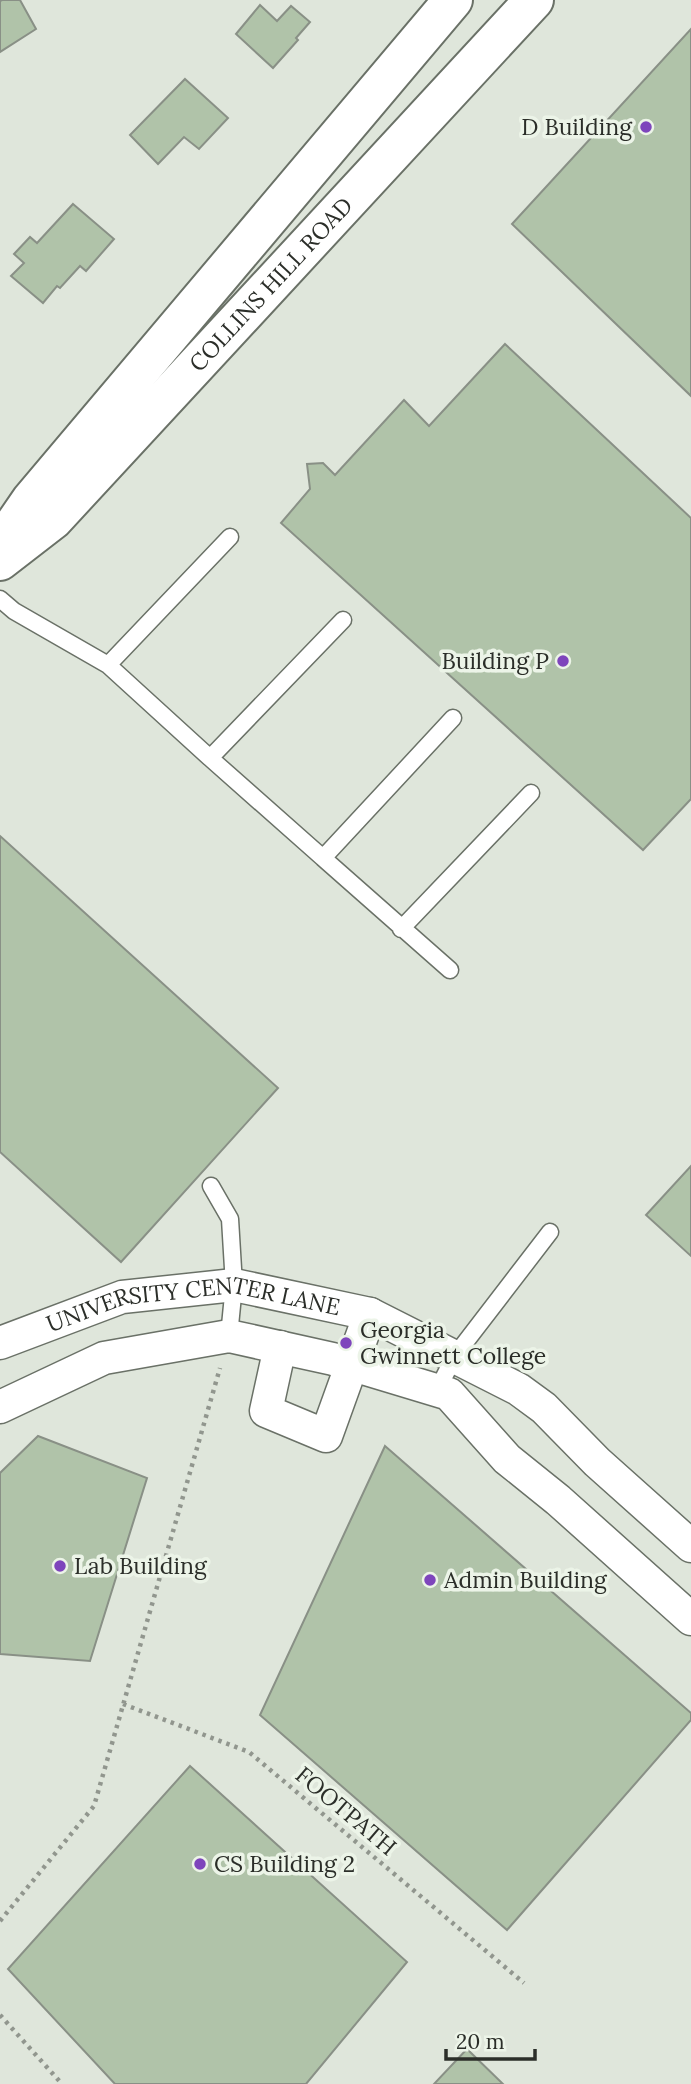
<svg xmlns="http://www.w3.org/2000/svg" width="691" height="2084" font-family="Lora,serif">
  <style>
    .building { fill: #b0c3a9; stroke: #899086; stroke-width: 2 }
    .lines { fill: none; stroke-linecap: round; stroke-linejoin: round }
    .lane-casing { stroke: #6a7167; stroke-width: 19 }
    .street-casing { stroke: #6a7167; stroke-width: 35 }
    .secondary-casing { stroke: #6a7167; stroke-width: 42 }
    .path { stroke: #91968e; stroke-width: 4.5; stroke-dasharray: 3.5 5; stroke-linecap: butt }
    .lane { stroke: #fff; stroke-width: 16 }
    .street { stroke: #fff; stroke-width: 32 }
    .secondary { stroke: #fff; stroke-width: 38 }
    .poi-dot { fill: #7e45bc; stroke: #ecf4e8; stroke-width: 2.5 }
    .labels { text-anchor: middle; stroke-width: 7; stroke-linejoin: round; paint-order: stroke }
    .poi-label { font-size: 23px; fill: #2b2e29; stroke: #ecf4e8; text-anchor: start }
    .street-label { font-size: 23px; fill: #2b2e29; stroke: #ecf4e8 }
  </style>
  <rect width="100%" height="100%" fill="#dfe6db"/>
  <path class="building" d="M2,0h18l16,29 -36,23v-51z
    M260,5l17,16 14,-15 19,16 -14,16 2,2 -25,28 -37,-34z
    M691,29v367l-179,-172z
    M185,79l43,39 -29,31 -15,-12 -26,27 -28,-29z
    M73,204l41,35 -28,32 -6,-5 -20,22 -3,-2 -14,17 -32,-27 13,-13 -10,-9 16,-17 7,6z
    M505,344l186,174v281l-48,51 -362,-327 29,-34 -3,-25 16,-1 12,12 69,-75 25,26z
    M0,836l278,252 -157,174 -121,-110z
    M691,1166v90l-45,-41z
    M38,1436l109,42 -57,183 -90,-7v-181z
    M385,1446l306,267v7l-184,210 -247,-215z
    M190,1766l217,196 -101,122h-191l-107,-115z
    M467,2049l36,35h-69z"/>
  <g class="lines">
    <defs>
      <path id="lane" d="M0,599l14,12 94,54 122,-128
        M108,665l102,93 133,-138
        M210,758l113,100 130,-140
        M323,858l127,112
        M401,929l130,-136
        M211,1186l19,33 4,66 -5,51
        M437,1391l17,-34 96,-125"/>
      <g id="street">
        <path id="s1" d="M0,1343l122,-46 112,-12 136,29 148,75 26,19 53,54 94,84"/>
        <path d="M280,1347l-14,64 60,25 44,-122"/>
        <path d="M0,1407l104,-49 125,-22 104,23 116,35 58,65 51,41 133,119"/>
      </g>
      <g id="secondary">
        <path d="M0,545l31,-45 422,-500"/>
        <path id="s2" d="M0,561l53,-41 481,-520"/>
      </g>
    </defs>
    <use href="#lane" class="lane-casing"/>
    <use href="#street" class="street-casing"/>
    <use href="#secondary" class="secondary-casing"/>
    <path class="path" d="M123,1704l126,48 275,231
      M0,1921l94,-115 126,-438
      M0,2015l62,69"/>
    <use href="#lane" class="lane"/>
    <use href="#street" class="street"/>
    <use href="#secondary" class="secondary"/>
  </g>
  <g class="poi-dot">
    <circle cx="646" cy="127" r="7"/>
    <circle cx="563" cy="661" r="7"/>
    <circle cx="346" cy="1343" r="7"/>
    <circle cx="60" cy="1566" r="7"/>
    <circle cx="430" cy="1580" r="7"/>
    <circle cx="200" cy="1864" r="7"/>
  </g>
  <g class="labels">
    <g class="poi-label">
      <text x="632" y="135" text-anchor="end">D Building</text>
      <text x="549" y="669" text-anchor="end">Building P</text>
      <text x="360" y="1338">Georgia<tspan x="360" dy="26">Gwinnett College</tspan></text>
      <text x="74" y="1574">Lab Building</text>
      <text x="444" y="1588">Admin Building</text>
      <text x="214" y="1872">CS Building 2</text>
    </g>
    <g class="street-label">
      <text dy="8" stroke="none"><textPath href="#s2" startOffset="388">COLLINS HILL ROAD</textPath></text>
      <text dy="8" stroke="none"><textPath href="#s1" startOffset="201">UNIVERSITY CENTER LANE</textPath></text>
      <text transform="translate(346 1811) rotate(40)" y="8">FOOTPATH</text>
    </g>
  </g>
  <path d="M446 2049v10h89v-10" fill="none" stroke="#2b2e29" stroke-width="3.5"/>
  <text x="456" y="2049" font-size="21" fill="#2b2e29" stroke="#ecf4e8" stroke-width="5" paint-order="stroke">20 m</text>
</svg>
